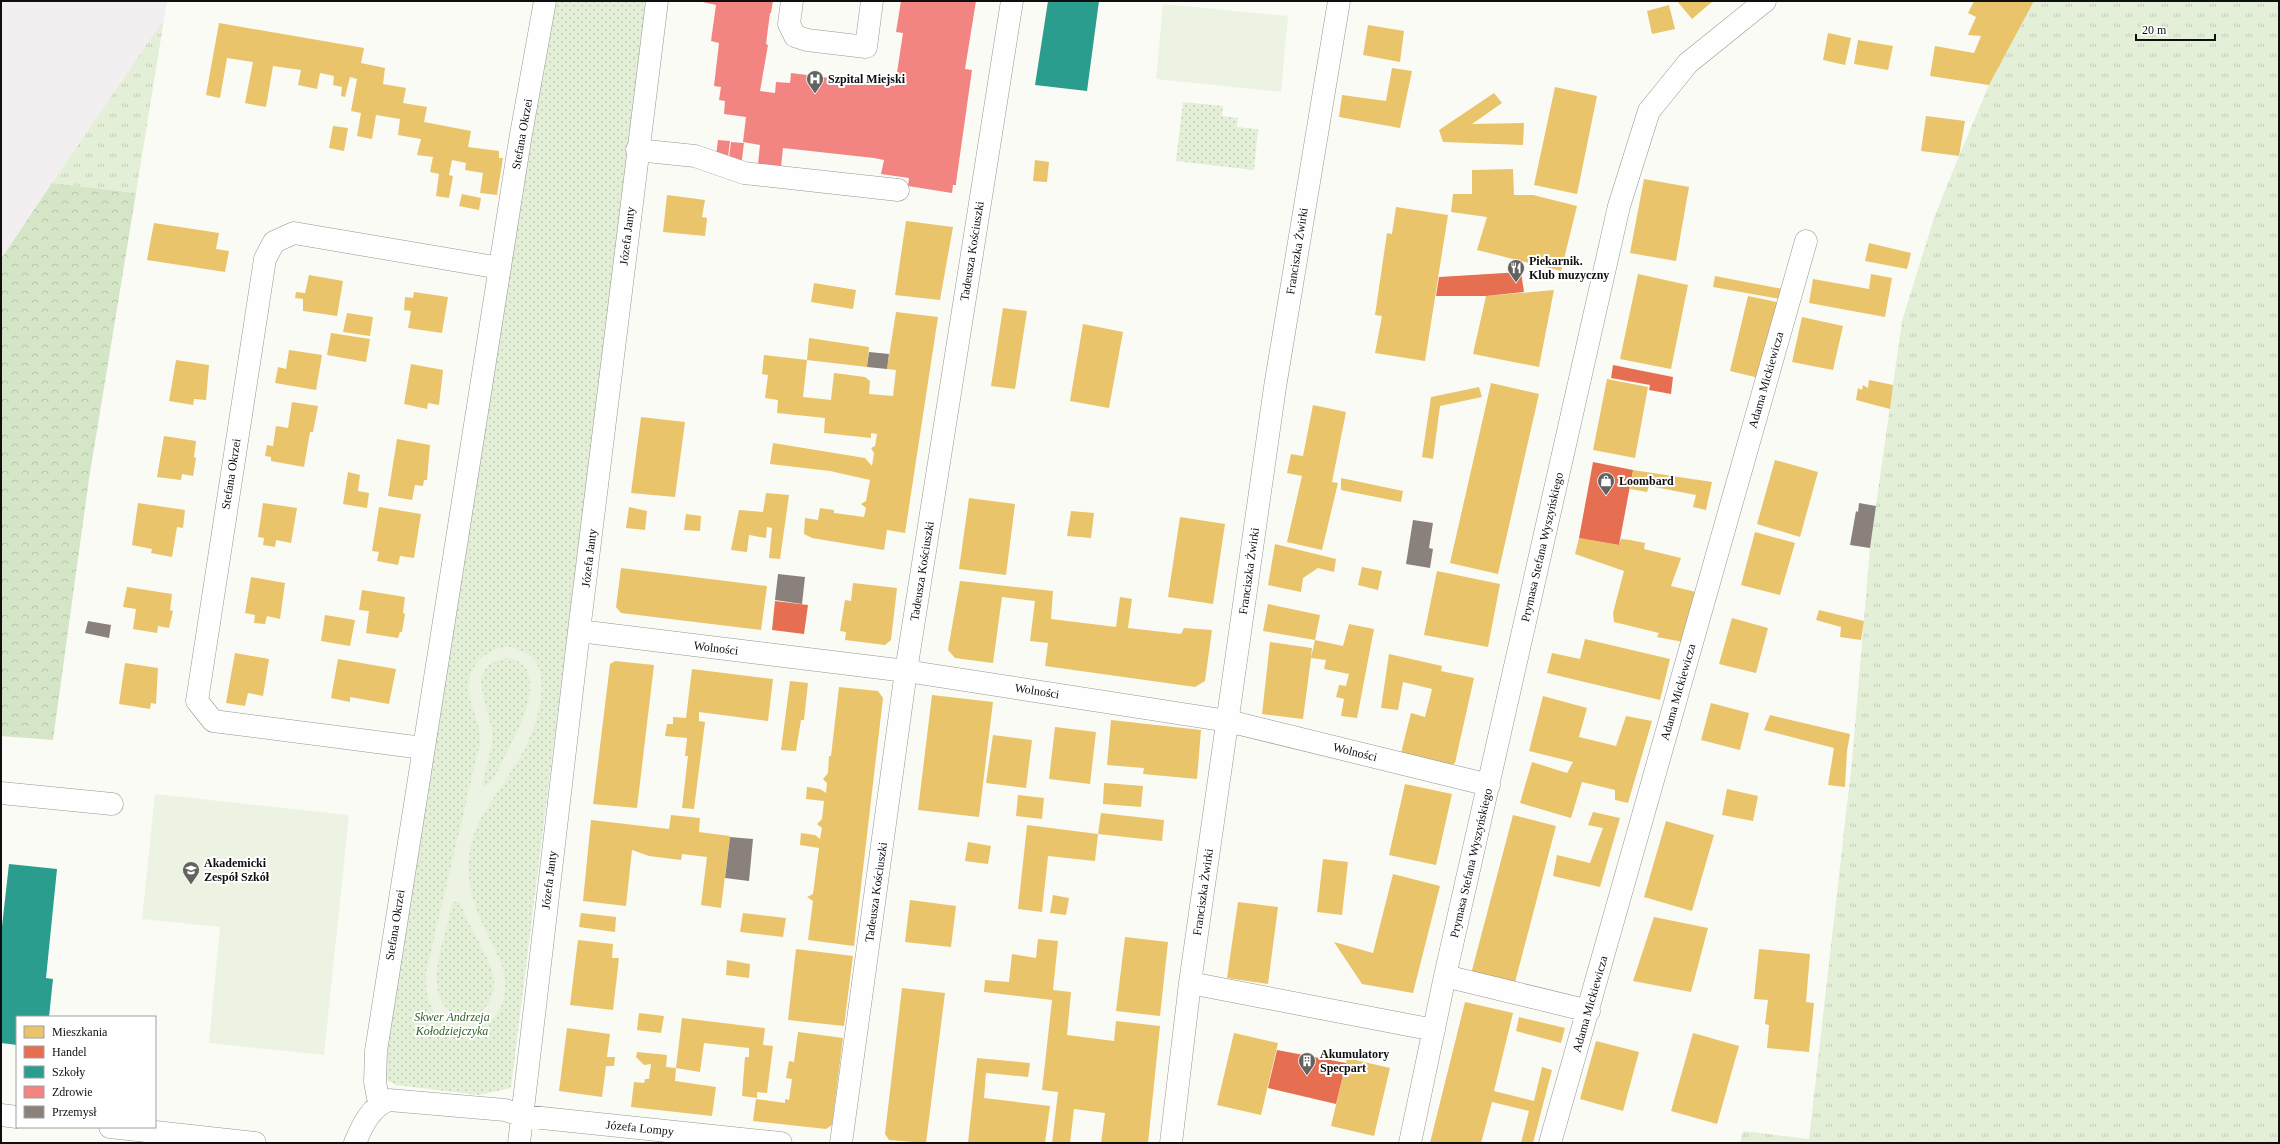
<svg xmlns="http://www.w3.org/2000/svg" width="2280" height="1144" font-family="Georgia,serif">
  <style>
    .industrial { fill: #f3eff1 }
    .grass { fill: url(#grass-tufts) }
    .forest { fill: url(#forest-crowns) }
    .park { fill: url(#park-dots) }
    .pitch { fill: #edf3e2; fill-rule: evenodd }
    .homes { fill: #e9c46a }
    .shops { fill: #e76f51 }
    .schools { fill: #2a9d8f }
    .health { fill: #f28482 }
    .industry { fill: #8a817c }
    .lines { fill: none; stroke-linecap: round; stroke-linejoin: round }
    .minor-casing { stroke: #959593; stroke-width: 23 }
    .minor { stroke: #fefefe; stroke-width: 22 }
    .labels { text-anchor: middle; stroke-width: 4; stroke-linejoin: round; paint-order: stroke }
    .poi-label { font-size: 12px; font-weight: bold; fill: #0f0f0f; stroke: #fff; text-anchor: start }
    .street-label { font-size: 12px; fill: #0f0f0f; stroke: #fff }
    .park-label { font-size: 12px; font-style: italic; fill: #306026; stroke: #fff }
  </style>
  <defs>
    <pattern id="grass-tufts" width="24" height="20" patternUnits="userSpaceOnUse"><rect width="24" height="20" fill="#e4efd8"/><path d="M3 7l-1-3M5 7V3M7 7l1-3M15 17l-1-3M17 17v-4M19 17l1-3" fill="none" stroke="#c2ccb8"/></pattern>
    <pattern id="forest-crowns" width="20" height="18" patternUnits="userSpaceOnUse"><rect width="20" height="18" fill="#d5e6c7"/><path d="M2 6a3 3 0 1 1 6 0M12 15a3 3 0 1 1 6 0" fill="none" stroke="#b6c4aa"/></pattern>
    <pattern id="park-dots" width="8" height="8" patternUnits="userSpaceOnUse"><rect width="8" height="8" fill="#e4efd8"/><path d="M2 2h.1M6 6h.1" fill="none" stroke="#c2ccb8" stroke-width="1.8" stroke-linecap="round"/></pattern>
  </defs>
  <rect width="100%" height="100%" fill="#fbfbf6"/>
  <path class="industrial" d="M1,1h166l-3,18 -163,240z"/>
  <path class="grass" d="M2034,1h245v1142h-539l3,-12 66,8 43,-378 18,-213 32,-227 32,-103 25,-62 30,-71z
    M164,19l-28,174 -84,-10z"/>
  <path class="forest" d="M52,183l84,10 -47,286 -36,261 -52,-4v-477z"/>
  <path class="park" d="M550,1h96l-135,1087 -32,7 -83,-10 -19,-10z
    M1183,102l40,4 -1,10 16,2 -1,9 21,2 -4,41 -78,-9z"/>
  <path class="pitch" d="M1163,4l125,12 -7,76 -125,-13z
    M511,647c17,4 29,14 30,32 4,40 -20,79 -42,111 -9,14 -20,28 -25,44 -11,32 -4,64 10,93 12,27 28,45 18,77 -8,24 -42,35 -62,16 -12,-12 -15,-31 -14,-48l54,-229c1,-19 -9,-33 -11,-51 -4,-25 18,-46 42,-45zM509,658c44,10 8,74 -3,96 -5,9 -12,29 -22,33l-2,-3c4,-17 11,-34 10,-51 -2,-26 -31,-69 17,-75zM455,901l5,2c7,21 34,61 34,78 1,39 -45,52 -56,10 -6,-23 10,-63 14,-87z
    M155,794l194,21 -25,240 -115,-12 11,-116 -78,-8z"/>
  <path class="homes" d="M1677,1h36l-21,18z
    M1974,1h60l-45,84 -59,-9 5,-30 39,7 7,-17 -13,-1 8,-18 -8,-4z
    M1669,5l6,24 -23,5 -5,-23z
    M219,23l145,25 -3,15 24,5 -2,16 23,4 -3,15 24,4 -3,15 47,9 -3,16 31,4v7h4l-6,37 -17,-2 3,-20 -18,-3 1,-7 -14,-3 -3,15 4,1 -4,22 -13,-2 3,-22 -9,-2 3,-15 -16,-2 4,-16 -23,-4 2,-16 -24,-4 -4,24 -15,-3 4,-23 -10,-2 6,-32 -7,-2 -5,20 -4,-1 1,-9 -9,-2 1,-9 -14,-3 -3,16 -19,-4 3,-15 -28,-4 -7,41 -11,-2 -10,-2 8,-41 -26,-4 -7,40 -14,-3z
    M1368,25l36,6 -4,31 -37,-7z
    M1828,33l23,5 -6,27 -22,-5z
    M1858,40l35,6 -5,24 -34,-6z
    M1392,68l20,3 -12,57 -61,-11 3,-22 44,6z
    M1555,87l42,9 -20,98 -43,-9z
    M1494,93l8,10 -30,21 52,-1 -1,22 -80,-3 -4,-12z
    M1926,116l39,5 -6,35 -38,-5z
    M333,126l15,2 -4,23 -15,-3z
    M1035,160l14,2 -2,20 -14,-1z
    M1513,169l1,26h19l44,11 -16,65 -84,-21 10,-33 -36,-5 2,-18h19v-24z
    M1644,179l45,8 -13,74 -46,-8z
    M462,194l19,4 -2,12 -20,-4z
    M667,195l38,5 -3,17 5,1 -2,18 -42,-4z
    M1396,207l52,8 -23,146 -50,-8 7,-37 -7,-1 12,-82 5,1z
    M906,221l47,6 -13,73 -45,-5z
    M154,223l65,10 -3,16 13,2 -4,21 -78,-12z
    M1869,243l42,10 -4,16 -42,-8z
    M1638,274l50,11 -17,84 -51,-10z
    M1871,274l21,4 -7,39 -76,-14 4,-24 56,10z
    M309,275l34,6 -6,35 -34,-5v-12l-8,-1 1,-6 9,1z
    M1715,276l31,6 42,8 -2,10 -73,-13z
    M814,283l42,7 -3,19 -42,-7z
    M1554,290l-15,77 -66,-13 13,-58z
    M414,292l34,5 -6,36 -34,-5 3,-17 -7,-1 1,-13 8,1z
    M1748,296l29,6 -18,76 -29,-7z
    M1003,308l24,3 -12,78 -24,-3z
    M896,312l42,5 -33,216 -18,-3 -3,20 -72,-12 -8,-4 1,-16 13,2 2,-12 14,2v3l30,4 2,-9 -5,-4 5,-3 4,-21 -40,-9 -60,-7 3,-21 92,15 7,8 2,-13 -3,-5 4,-2 2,-12 -6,-1v5l-47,-5 1,-15 -48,-5 1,-13 -13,-2 3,-23 -6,-1 2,-19 43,5 -4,37 28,3 3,-27 31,4 5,4 -1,13 24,2 3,-26 -9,-1z
    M347,313l26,4 -3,19 -27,-4z
    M1802,317l41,9 -10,44 -41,-8z
    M1083,324l40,8 -14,76 -39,-7z
    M331,333l39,6 -4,23 -39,-7z
    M809,338l60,9 -2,20 -60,-7z
    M289,350l33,5 -6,35 -41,-7 3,-16 8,2z
    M176,360l33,5 -3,35 -12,-1 -1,6 -24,-4z
    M411,364l32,6 -4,35 -11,-2 -1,6 -23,-5z
    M1607,379l41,8 -13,71 -42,-8z
    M1869,380l24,5 -3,24 -34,-9 2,-12 4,2 1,-5 5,3z
    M1491,383l48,11 -41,180 -48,-11z
    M1479,387l3,10 -42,9 -7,53 -11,-2 9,-60z
    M292,402l26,4 -5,26h-3l-6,35 -33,-6v-4l-6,-1 2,-11 6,1 3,-20 12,2z
    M1313,405l33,7 -14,70 6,1 -16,67 -35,-8 15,-66 -15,-3 4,-19 12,2z
    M641,417l44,5 -10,75 -44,-4z
    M164,436l32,5 -2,16 2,1 -3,18 -11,-2 -1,6 -24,-3z
    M397,439l33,6 -3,35h-3l-1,6 -8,-1 -3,15 -24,-4z
    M1775,460l43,12 -18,65 -43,-13z
    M1633,470l79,12 -6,28 -13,-3 3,-12 -47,-9 -2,6 -17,-3z
    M348,472l12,3 -2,16 11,2 -2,15 -24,-4z
    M1341,478l62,13 -2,11 -60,-12z
    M766,493l23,2 -9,64 -11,-1 3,-30 -5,-1 -1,11 -17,-3 -2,17 -16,-2 8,-40 24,2z
    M969,498l46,6 -9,71 -47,-6z
    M138,503l47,7 -2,18 -6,-1 -5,30 -21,-4 1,-4 -20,-4z
    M263,503l34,5 -6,35 -15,-3 -1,7 -12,-2 1,-7 -6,-1z
    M379,507l42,7 -7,44 -14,-2 -2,9 -21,-4 2,-9 -7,-1z
    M629,507l18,4 -2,19 -19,-2z
    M1071,511l23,2 -3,25 -24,-2z
    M686,514l15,2 -1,15 -16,-1z
    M1180,517l45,7 -12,80 -45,-7z
    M1755,532l40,11 -15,52 -39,-10z
    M1579,538l40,7 2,-6 9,1 15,3 -1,6 37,9 -10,28 25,6 -13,50 -26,-5 2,-4 -45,-11 -1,-9 11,-42 -49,-17z
    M1275,544l61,15 -2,13 -16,-4 -15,10 -2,14 -33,-7z
    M1362,567l20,4 -4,19 -20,-5z
    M621,568l146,18 -6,44 -140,-17 -5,-6z
    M1437,571l63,13 -12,63 -64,-12z
    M251,577l34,6 -5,36 -13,-3 -2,8 -11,-1 1,-8 -10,-2z
    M960,581l93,10 -2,28 65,8 4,-30 12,2 -4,29 53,6 3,-6 28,2 -7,51 -10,6 -150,-21 3,-23 -18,-2 5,-40 -33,-4 -9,66 -38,-5 -7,-8z
    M853,583l44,5 -6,52 -6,5 -40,-5 1,-8 -6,-1 5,-31 6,1z
    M127,587l45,7 -2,16 3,1 -4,17 -11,-2 -1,7 -24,-4 3,-20 -13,-2z
    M362,590l43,7 -2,16 2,1 -3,18h-2l-2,6 -32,-5 3,-22 -10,-1z
    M1268,604l52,11 -5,25 28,6 6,-22 25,5 -17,89 -16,-2 3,-17 -8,-2 3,-12 7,1 3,-12 -25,-5 2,-9 -15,-2 -8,61 -41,-5 8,-72 42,6 -1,10 4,-18 -52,-9z
    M1819,610l45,11 -3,19 -21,-3 1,-10 -25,-7z
    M325,615l30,5 -5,26 -29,-5z
    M1732,618l36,10 -12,45 -37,-9z
    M1585,639l85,20 -10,41 -113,-27 5,-20 28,6z
    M235,653l34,6 -6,37 -15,-3 -3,13 -19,-3z
    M1389,654l53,12 -1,5 33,7 -19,85 -6,3 -48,-13 10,-40 14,4 7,-28 -29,-7 -5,28 -17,-2z
    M338,659l58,10 -7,35 -39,-7v5l-19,-4z
    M615,661l39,4 -17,143 -44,-4 17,-140z
    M125,663l33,5 -2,36 -5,-1 -1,6 -31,-5z
    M692,669l81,10 -5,42 -69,-9v9l6,1 -11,87 -12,-1 6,-52h-3l2,-18 -22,-2 2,-12h6v-7l13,1z
    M790,681l18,2 -4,37h-3l-5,31 -15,-1z
    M839,687l39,4 5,7 -29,248 -46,-6 5,-39 -6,-4 6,-3 6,-46 -19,-3 1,-12 14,2 5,4 2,-11 -5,-4 5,-5 2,-18 -18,-2 1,-12 13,2 6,4 1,-10 -4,-4 5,-6 1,-17h2z
    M932,695l61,7 -14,115 -61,-7z
    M1543,696l44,12 -8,29 37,9 10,-30 26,5 -24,82 -13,-3v-10l-33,-8 -11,36 -51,-15 12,-41 35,11 6,-11 -44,-11z
    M1711,703l38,10 -9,37 -39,-10z
    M1770,715l80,19 -3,17 -2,36 -17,-2 6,-37 -70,-18z
    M1111,720l90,10 -4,49 -54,-5 1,-6 -37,-3z
    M1055,727l41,5 -6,52 -41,-5z
    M993,735l39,5 -6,48 -40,-5z
    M1104,783l39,3 -2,21 -38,-3z
    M1405,784l47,10 -16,71 -47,-10z
    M1727,789l31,7 -5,25 -31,-6z
    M1018,795l26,3 -2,21 -26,-3z
    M1593,812l27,6 -20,69 -47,-11 4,-21 33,8 13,-35 -15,-3z
    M1101,813l63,7 -2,21 -64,-7 -3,27 -47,-5 -6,56 -24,-3 9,-84 71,9z
    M671,815l29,3 -1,14 31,4 -9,72 -20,-3 6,-48 -25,-3 -1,6 -32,-4 -17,-6 -6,56 -43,-5 8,-81 78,9z
    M1513,815l43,11 -42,160 -43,-12z
    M1666,821l48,14 -22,76 -48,-14z
    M968,842l23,4 -3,18 -23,-3z
    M1323,859l25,3 -6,53 -25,-3z
    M1393,874l47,12 -27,107 -51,-9 -28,-42 39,11z
    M1053,895l16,3 -3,17 -16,-2z
    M910,900l46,6 -5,41 -46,-5z
    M1238,902l40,5 -10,77 -41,-6z
    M581,913l35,4 -1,15 -36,-5z
    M743,913l43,5 -3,19 -43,-5z
    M1654,917l54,11 -17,64 -58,-11z
    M1125,937l43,5 -8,74 -44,-5z
    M1038,939l20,2 -5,49 18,2 -4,43 47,6 2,-20 44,5 -12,117h-47l4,-30 -31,-4 -4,34h-18l6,-51 -16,-2 10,-90 -68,-8 1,-12 24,2 3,-28 24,4z
    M578,940l35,4 -1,14h7l-6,52 -43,-5z
    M796,949l57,7 -9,70 -56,-6z
    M1759,949l51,5 -4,48 8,1 -5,49 -42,-4 2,-23 -4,-1 3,-24 -14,-1z
    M727,960l23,4 -1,14 -23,-3z
    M902,988l43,5 -19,150 -37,-3 -4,-6z
    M1465,1002l48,11 -19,78 40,10 8,-34 10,3 -19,73h-12l8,-32 -37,-9 -11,41h-51z
    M639,1013l25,3 -3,17 -24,-3z
    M1519,1017l46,11 -4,15 -45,-12z
    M682,1018l83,10 -2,17 10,1 -6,47 -10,-1v6l-15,-2 3,-39h4v-9l-45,-5 -4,29 -24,-4z
    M567,1028l43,6 -3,23h8l-1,9h-8l-4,31 -43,-6z
    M798,1032l45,6 -11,87 -6,4 -73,-8 3,-22 29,4v-4l4,1 3,-21 -6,-1 3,-17 5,1z
    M1234,1033l44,10 -17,72 -44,-10z
    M1693,1033l46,13 -22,78 -46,-13z
    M1596,1041l43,11 -16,59 -43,-12z
    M637,1052l30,3 -1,12 10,1 -1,13 41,6 -4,29 -81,-9 3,-25 10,1 1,-4h4l2,-15 -7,1 -8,-8z
    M977,1058l53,5 -2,14 -42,-4 -2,25 66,8 -5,37h-77z
    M1347,1058l43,10 -16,68 -43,-10z"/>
  <path class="shops" d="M1521,272l3,20 -38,4h-50l3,-19z
    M1613,365l60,12 -2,17 -22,-4 1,-5 -39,-7z
    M1593,462l40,8 -14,75 -40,-7z
    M775,601l33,4 -4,29 -32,-4z
    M1277,1050l69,13 -10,41 -68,-16z"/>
  <path class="schools" d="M1048,1h51l-12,90 -52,-6z
    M9,864l48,5 -11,109 7,1 -4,38h-32v28l-16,-2v-108z"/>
  <path class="health" d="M698,1h75l-2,12h-1l-4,31 2,1 -8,46 15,2 1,-11 14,1 1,-10 104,13 8,-53 -7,-1 5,-31h75l-11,68 7,1 -16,113v2h-3l-1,8 -44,-7 1,-8 -28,-4 3,-14 -10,-2 -91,-10 -2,19 -23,-3 2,-19 -17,-3 3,-25 -22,-3 1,-13 -6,-1 2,-13 -7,-1 5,-43 -8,-2 5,-36z
    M718,140l12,1 -3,24 -12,-2z
    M731,142l13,1 -3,24 -13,-2z"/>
  <path class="industry" d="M869,352l20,2 -2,15 -20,-2z
    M1859,503l17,3 -6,42 -20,-3 6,-34 2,1z
    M1413,520l20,3 -4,25 4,1 -3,19 -24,-4z
    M778,574l27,3 -3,27 -27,-4z
    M88,621l23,4 -2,13 -24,-5z
    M730,837l23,2 -4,42 -24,-3z"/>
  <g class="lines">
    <defs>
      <path id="minor" d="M792,1l-3,23 6,12 12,4 59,7 6,-46
        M637,150l58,6 49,17 154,17
        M579,631l327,40 322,50 261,64
        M423,748l-210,-27 -16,-20 68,-442 9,-17 20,-9 206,35
        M1,793l111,11
        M1445,976l144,35
        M1190,983l244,47
        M379,1103l-4,-21 1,-31 144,-911 25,-139
        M1,1115l16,2
        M110,1127l145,16
        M355,1143c7,-17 16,-37 34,-43l116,10 18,6 258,27
        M519,1143l60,-512 78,-630
        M841,1143l65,-472 106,-670
        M1171,1143l19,-160 85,-596 64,-386
        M1410,1143l35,-167 174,-770 30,-95 39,-48 77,-62
        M1550,1143l256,-902"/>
    </defs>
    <use href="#minor" class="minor-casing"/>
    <use href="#minor" class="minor"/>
  </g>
  <defs>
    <symbol id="hospital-pin" viewBox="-11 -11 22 30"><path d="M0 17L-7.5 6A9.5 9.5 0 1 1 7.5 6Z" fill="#626260" stroke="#fff"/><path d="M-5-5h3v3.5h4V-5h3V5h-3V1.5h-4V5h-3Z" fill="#fff"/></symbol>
    <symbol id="restaurant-pin" viewBox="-11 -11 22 30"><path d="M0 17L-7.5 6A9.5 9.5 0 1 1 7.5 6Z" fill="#626260" stroke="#fff"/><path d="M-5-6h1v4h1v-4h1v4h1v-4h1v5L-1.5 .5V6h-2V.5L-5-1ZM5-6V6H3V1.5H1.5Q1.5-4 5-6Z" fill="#fff"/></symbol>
    <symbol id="shop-pin" viewBox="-11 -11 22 30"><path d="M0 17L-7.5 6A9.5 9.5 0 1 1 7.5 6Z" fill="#626260" stroke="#fff"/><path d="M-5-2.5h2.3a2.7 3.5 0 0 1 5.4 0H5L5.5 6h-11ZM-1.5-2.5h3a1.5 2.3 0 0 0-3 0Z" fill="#fff"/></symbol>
    <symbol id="school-pin" viewBox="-11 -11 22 30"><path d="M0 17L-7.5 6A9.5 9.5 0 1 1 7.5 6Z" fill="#626260" stroke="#fff"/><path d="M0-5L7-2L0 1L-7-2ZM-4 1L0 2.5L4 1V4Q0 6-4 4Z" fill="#fff"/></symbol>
    <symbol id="building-pin" viewBox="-11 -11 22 30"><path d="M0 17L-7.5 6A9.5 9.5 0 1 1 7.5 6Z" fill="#626260" stroke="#fff"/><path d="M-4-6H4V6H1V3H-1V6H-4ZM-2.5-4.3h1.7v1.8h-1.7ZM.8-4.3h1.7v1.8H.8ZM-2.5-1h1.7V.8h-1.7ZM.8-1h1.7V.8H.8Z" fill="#fff"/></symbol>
  </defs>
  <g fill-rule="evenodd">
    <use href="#hospital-pin" x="805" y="69" width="20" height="27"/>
    <use href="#restaurant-pin" x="1506" y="258" width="20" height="27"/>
    <use href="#shop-pin" x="1596" y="471" width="20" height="27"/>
    <use href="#school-pin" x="181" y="860" width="20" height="27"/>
    <use href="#building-pin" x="1297" y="1051" width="20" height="27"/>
  </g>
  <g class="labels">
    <g class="poi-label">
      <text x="828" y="83">Szpital Miejski</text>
      <text x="1529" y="265">Piekarnik.<tspan x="1529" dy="14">Klub muzyczny</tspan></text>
      <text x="1619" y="485">Loombard</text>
      <text x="204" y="867">Akademicki<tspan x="204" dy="14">Zespół Szkół</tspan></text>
      <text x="1320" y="1058">Akumulatory<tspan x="1320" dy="14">Specpart</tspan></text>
    </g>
    <g class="street-label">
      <text transform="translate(522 134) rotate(-80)" y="4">Stefana Okrzei</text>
      <text transform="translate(627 236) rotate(-83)" y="4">Józefa Janty</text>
      <text transform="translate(972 251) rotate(-81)" y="4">Tadeusza Kościuszki</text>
      <text transform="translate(1297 251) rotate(-81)" y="4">Franciszka Żwirki</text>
      <text transform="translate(1766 380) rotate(-74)" y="4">Adama Mickiewicza</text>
      <text transform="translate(231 474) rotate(-81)" y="4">Stefana Okrzei</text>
      <text transform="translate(1542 547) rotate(-77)" y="4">Prymasa Stefana Wyszyńskiego</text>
      <text transform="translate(589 558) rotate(-83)" y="4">Józefa Janty</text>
      <text transform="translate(922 571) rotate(-81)" y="4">Tadeusza Kościuszki</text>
      <text transform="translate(1249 571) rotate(-82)" y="4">Franciszka Żwirki</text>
      <text transform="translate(716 648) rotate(7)" y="4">Wolności</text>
      <text transform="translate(1037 691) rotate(9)" y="4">Wolności</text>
      <text transform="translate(1678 692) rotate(-74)" y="4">Adama Mickiewicza</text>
      <text transform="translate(1355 752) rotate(14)" y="4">Wolności</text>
      <text transform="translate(1471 863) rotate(-77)" y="4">Prymasa Stefana Wyszyńskiego</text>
      <text transform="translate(549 880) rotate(-83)" y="4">Józefa Janty</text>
      <text transform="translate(876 892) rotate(-82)" y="4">Tadeusza Kościuszki</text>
      <text transform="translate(1203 892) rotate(-82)" y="4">Franciszka Żwirki</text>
      <text transform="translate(395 925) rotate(-81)" y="4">Stefana Okrzei</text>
      <text transform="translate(1590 1004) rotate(-74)" y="4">Adama Mickiewicza</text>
      <text transform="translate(640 1128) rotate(6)" y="4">Józefa Lompy</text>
    </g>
    <g class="park-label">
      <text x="452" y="1021">Skwer Andrzeja<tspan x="452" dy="14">Kołodziejczyka</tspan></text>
    </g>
  </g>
  <rect width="2280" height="1144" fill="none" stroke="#0f0f0f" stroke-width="4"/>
  <rect x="16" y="1016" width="140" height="112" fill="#ffffff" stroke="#9f9f9f"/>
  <rect x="24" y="1026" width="20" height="12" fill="#e9c46a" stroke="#9f9f9f"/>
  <text x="52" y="1036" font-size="12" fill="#0f0f0f">Mieszkania</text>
  <rect x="24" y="1046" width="20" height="12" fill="#e76f51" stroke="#9f9f9f"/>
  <text x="52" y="1056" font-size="12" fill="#0f0f0f">Handel</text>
  <rect x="24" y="1066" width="20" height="12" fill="#2a9d8f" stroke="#9f9f9f"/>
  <text x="52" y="1076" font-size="12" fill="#0f0f0f">Szkoły</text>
  <rect x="24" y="1086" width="20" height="12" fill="#f28482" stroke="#9f9f9f"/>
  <text x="52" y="1096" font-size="12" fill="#0f0f0f">Zdrowie</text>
  <rect x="24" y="1106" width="20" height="12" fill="#8a817c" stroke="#9f9f9f"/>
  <text x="52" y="1116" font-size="12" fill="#0f0f0f">Przemysł</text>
  <path d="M2136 34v6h79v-6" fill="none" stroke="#0f0f0f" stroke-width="2"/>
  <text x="2142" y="34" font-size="12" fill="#0f0f0f" stroke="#ffffff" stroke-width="3" paint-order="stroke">20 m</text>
</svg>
